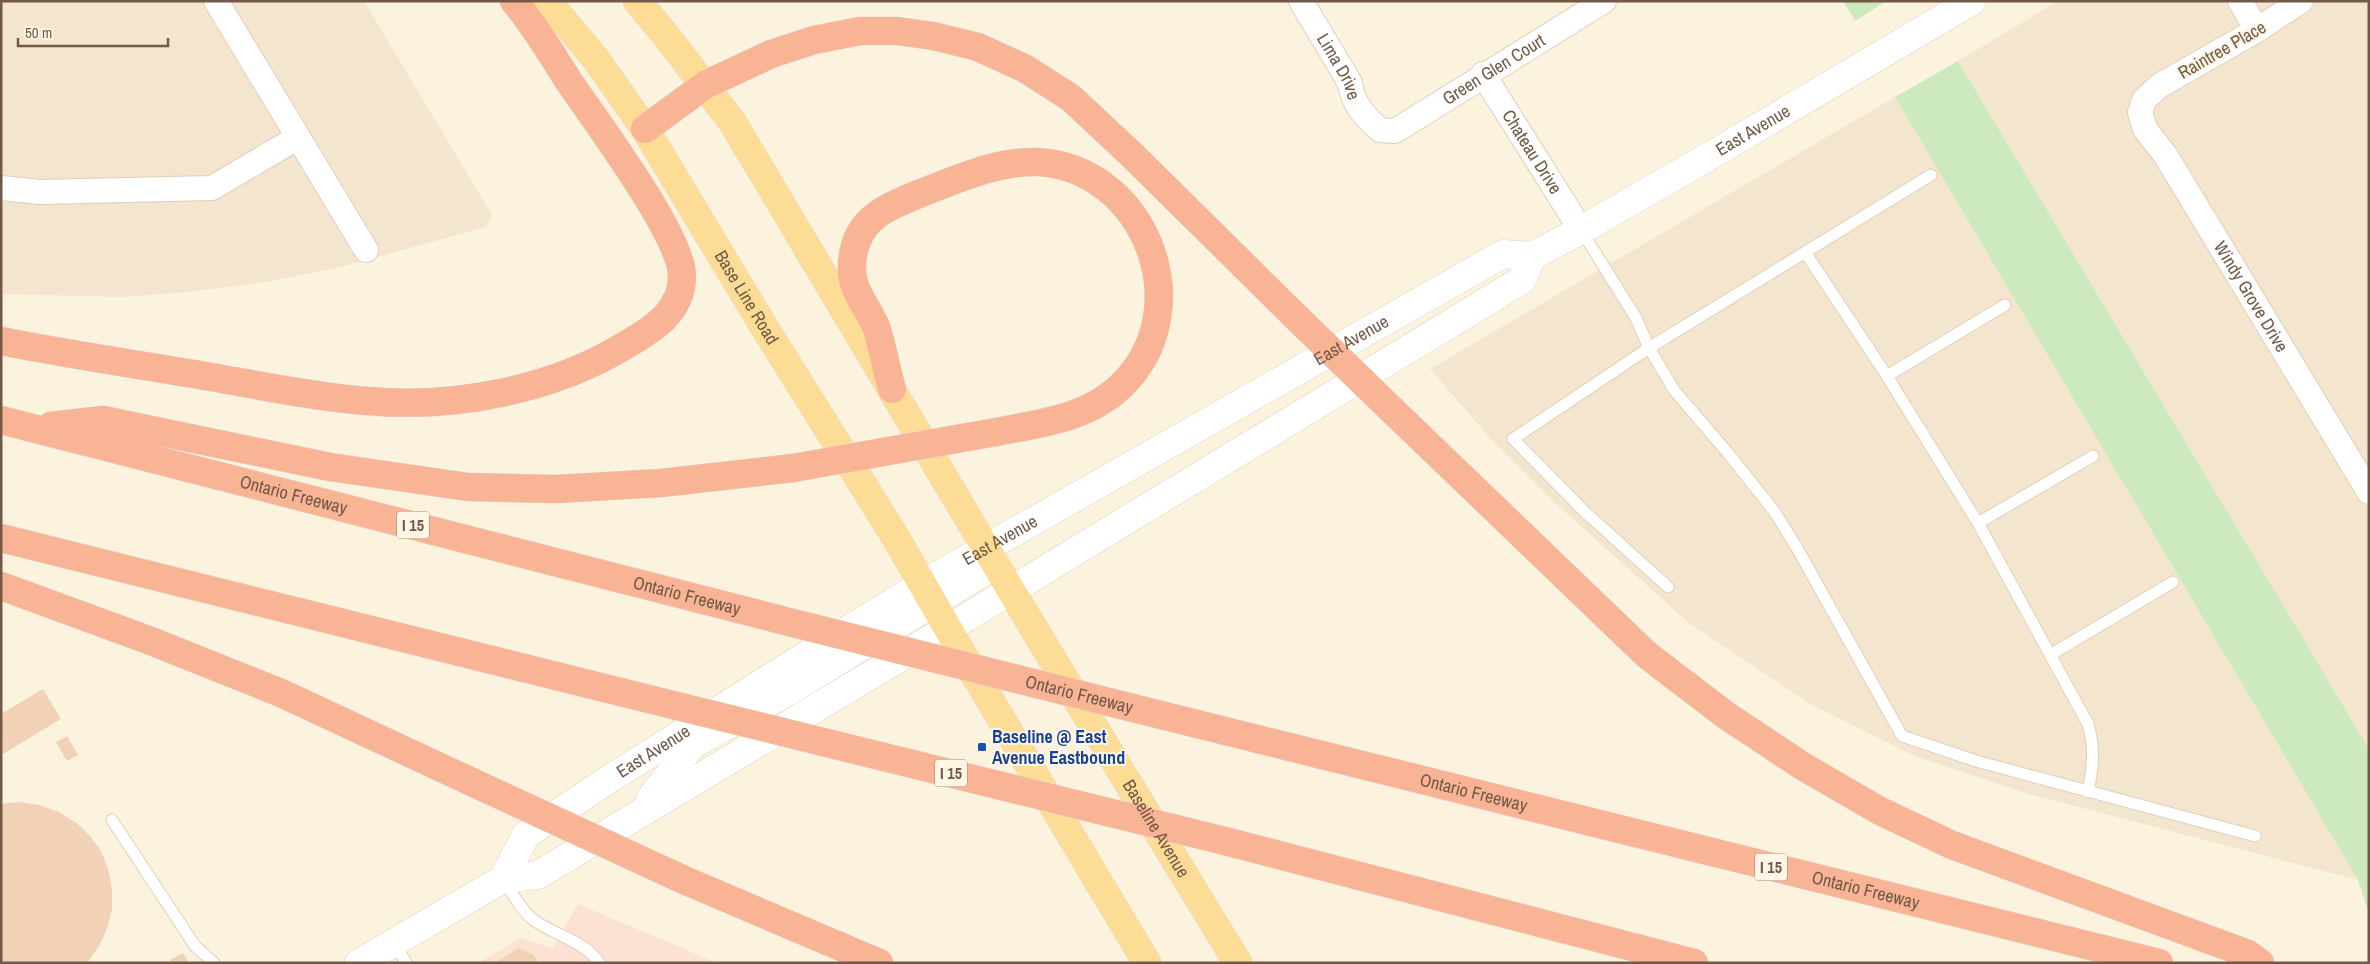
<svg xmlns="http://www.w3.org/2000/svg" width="2370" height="964" font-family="'Archivo Narrow',sans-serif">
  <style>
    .residential { fill: #f4e5ce }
    .commercial { fill: #fde2d3 }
    .green { fill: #cdeabe }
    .building { fill: #f2d2b7 }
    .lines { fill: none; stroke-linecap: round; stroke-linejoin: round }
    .service-casing { stroke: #e0cfbb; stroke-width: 13 }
    .minor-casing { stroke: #e0cfbb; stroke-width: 26 }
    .secondary-casing { stroke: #e5d0b9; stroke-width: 29 }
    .primary-casing { stroke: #e0dad7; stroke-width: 29 }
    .motorway-casing { stroke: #e0dad7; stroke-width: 29 }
    .service { stroke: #fff; stroke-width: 11 }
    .minor { stroke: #fff; stroke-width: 24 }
    .secondary { stroke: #fff; stroke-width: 28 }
    .primary { stroke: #fddc96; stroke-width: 28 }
    .motorway { stroke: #f8b494; stroke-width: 28 }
    .motorway-bridge-casing { stroke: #e0dad7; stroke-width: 29; stroke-linecap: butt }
    .motorway-bridge { stroke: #f8b494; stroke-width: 28 }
    .transit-dot { fill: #1a4fb4; stroke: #fff6e6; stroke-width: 2 }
    .labels { text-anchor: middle; stroke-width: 4; stroke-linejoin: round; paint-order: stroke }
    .shield { fill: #fff6e6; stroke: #9d8877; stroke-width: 1 }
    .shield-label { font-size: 16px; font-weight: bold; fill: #735947 }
    .street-label { font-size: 18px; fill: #735947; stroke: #fff6e6 }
    .transit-label { font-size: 18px; font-weight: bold; fill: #164399; stroke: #fff6e6; text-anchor: start }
  </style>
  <rect width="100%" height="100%" fill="#fcf3df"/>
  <path class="residential" d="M1,1h363l128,214 -6,12 -145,40 -75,15 -78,10 -64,5 -123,-3z
    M2058,1h311v748l-411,-688z
    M1895,97l463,783 -329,-86 -117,-39 -102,-51 -120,-80 -136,-122 -64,-64 -60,-69z"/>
  <path class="commercial" d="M578,904l123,52 17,7h-240l43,-25 31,10z"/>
  <path class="green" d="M1843,1h44l-32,20z
    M1958,61l411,688v165l-11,-34 -463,-783z"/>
  <path class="building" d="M43,689l18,30 -58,35 -2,-40z
    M67,736l11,19 -11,6 -11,-19z
    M18,802l21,3 20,7 19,12 13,13 11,16 7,19 3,19v19l-5,19 -8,17 -12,17h-86v-159z
    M519,948l15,7 4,8h-43z
    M183,953l6,10h-18l-1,-3z"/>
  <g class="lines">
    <defs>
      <path id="service" d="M1581,230l55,88 13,30 25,42 53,62 47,59 23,37 105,188 74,25 279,75
        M1805,252l82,124 91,147 110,201c7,24 5,43 0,68
        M1887,376l118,-71
        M1978,523l115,-67
        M1668,587l-83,-75 -72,-73 136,-91 282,-173
        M2050,655l123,-73
        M112,820l83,126 19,17
        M503,879c9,13 18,32 31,41 21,16 50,20 65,43
        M395,943l11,20"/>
      <g id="minor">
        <path d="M216,1l150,249"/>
        <path id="s1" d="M1301,1l49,82c3,21 14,33 30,47l15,1 209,-130"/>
        <path d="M2240,1l17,29"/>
        <path id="s2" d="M2301,1l-44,29 -98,56 -15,14 -4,12 5,17 21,27 203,336"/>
        <path id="s3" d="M1483,74l98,156"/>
        <path d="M1,188l39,4 172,-4 85,-50"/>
      </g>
      <g id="secondary">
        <path d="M650,799l42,-54 97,-54 207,-127"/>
        <path id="s4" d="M503,879l23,-44 77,-52 178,-112 142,-87 580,-330 29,2 49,-26 115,-66 276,-163"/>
        <path d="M359,963l144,-84 35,-4 411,-247 573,-348 10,-24"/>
      </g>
      <g id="primary">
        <path id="s5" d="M547,1l48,57 50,71 121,201 130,208 67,117 184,308"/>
        <path id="s6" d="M637,1l31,37 65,85 301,506 204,334"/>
      </g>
      <g id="motorway">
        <path d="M645,129l60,-44 66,-31 43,-14 46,-9h37l36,5 45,11 48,22 45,29 61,57 167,165"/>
        <path d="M1,341c70,14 140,24 210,36 52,9 105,20 157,24 84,8 184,-11 256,-55 28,-16 58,-34 58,-70 0,-41 -88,-157 -114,-196 -17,-26 -33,-55 -54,-79"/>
        <path d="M892,389c-6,-20 -9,-42 -16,-62 -9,-22 -26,-37 -24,-62 2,-46 33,-57 69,-72 37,-14 75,-32 116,-31 108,5 164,147 84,224 -34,33 -81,37 -125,46"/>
        <path d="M1393,411l254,244 80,61 77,51 76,44 72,34 296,109 12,9"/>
        <path id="s7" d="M1,420l792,203"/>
        <path d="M51,426l52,-6 227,47 138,20 89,2 104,-6 132,-15"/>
        <path d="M1,538l676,168"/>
        <path d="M1,586l150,55 130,52 193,90"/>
        <path id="s8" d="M1165,716l994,247"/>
        <path d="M1225,841l469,122"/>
        <path d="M684,880l195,83"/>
      </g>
    </defs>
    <use href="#service" class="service-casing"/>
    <use href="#minor" class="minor-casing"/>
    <use href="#secondary" class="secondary-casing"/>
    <use href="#primary" class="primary-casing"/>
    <use href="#motorway" class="motorway-casing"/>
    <use href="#service" class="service"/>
    <use href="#minor" class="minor"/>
    <use href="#secondary" class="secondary"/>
    <use href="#primary" class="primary"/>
    <use href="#motorway" class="motorway"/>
    <defs>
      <g id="motorway-bridge">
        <path d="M1299,320l94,91"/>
        <path d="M793,468l203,-36"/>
        <path id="s9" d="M793,623l372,93"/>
        <path d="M677,706l548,135"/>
        <path d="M474,783l210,97"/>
      </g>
    </defs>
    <use href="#motorway-bridge" class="motorway-bridge-casing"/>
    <use href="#motorway-bridge" class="motorway-bridge"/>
  </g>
  <rect class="transit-dot" x="977" y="742" width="10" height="10" rx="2.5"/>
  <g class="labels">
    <g class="shield">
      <rect x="397" y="511.5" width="32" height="27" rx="4"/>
      <rect x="935" y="759.5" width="32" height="27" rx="4"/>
      <rect x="1755" y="853.5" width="32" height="27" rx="4"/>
    </g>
    <g class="shield-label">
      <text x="413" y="531">I 15</text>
      <text x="951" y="779">I 15</text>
      <text x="1771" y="873">I 15</text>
    </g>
    <g class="street-label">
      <text transform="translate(2222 50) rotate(-30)" y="6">Raintree Place</text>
      <text dy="6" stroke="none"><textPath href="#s1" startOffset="76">Lima Drive</textPath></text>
      <text dy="6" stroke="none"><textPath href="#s1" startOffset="284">Green Glen Court</textPath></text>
      <text dy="6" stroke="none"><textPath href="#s4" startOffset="1470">East Avenue</textPath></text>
      <text dy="6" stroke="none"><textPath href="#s3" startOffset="92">Chateau Drive</textPath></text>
      <text dy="6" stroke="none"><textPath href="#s2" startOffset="415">Windy Grove Drive</textPath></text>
      <text dy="6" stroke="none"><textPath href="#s5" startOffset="358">Base Line Road</textPath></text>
      <text dy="6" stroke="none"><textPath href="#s4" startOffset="1012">East Avenue</textPath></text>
      <text dy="6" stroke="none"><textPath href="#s7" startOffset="302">Ontario Freeway</textPath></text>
      <text dy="6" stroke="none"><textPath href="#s4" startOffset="608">East Avenue</textPath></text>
      <text dy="6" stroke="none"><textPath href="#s7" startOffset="708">Ontario Freeway</textPath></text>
      <text dy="6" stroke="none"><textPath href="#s9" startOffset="295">Ontario Freeway</textPath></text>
      <text dy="6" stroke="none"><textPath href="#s4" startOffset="202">East Avenue</textPath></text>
      <text dy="6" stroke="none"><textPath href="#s8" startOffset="318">Ontario Freeway</textPath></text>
      <text dy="6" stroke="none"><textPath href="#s6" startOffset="978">Baseline Avenue</textPath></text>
      <text dy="6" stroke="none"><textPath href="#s8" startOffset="722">Ontario Freeway</textPath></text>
    </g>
    <g class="transit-label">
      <text x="992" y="743">Baseline @ East<tspan x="992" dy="21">Avenue Eastbound</tspan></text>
    </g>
  </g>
  <rect width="2370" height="964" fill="none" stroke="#735947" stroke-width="5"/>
  <path d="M18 38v8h150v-8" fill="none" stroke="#735947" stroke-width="2.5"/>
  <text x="25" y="38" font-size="15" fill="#735947" stroke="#fff6e6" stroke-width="4" paint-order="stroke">50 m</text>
</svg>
